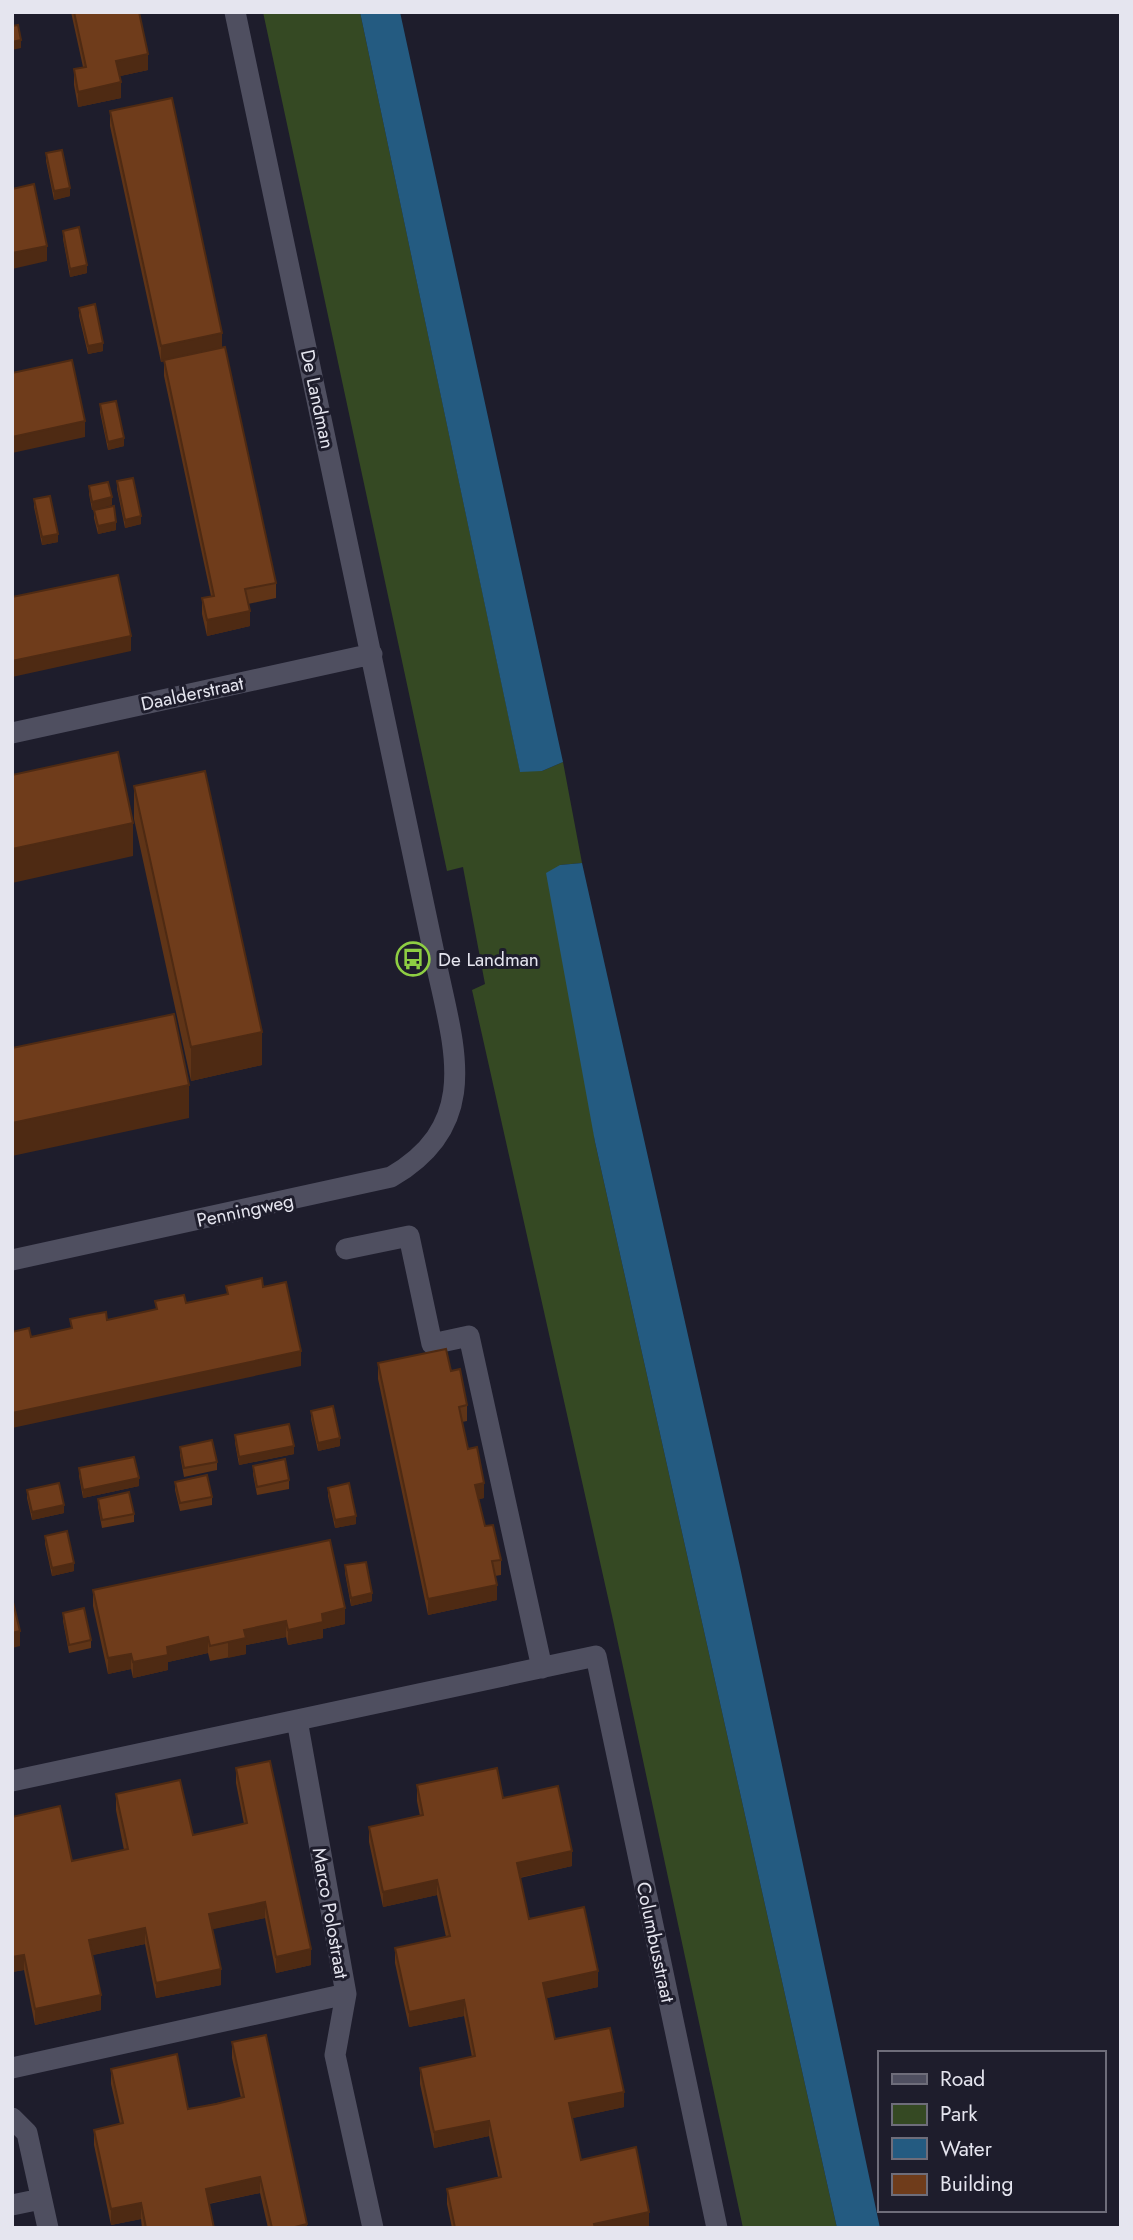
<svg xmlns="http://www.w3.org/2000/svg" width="1133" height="2240" font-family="Jost,sans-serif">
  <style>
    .green { fill: #354923 }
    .water { fill: #245b81 }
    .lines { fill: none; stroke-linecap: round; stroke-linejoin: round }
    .minor { stroke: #4f4f60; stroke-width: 21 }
    .wall { fill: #5f3417 }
    .shaded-wall { fill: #4e2a13 }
    .building { fill: #6f3c1b; stroke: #4e2a13; stroke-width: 2 }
    .labels { text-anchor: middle; stroke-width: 6; stroke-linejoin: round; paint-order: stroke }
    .street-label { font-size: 19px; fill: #e5e5ef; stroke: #1e1d2c }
    .poi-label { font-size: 19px; fill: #e5e5ef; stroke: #1e1d2c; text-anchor: start }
  </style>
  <rect width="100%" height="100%" fill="#1e1d2c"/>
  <path class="green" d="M263,12h97l160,759h22l21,-9 19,101 -22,2 35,277 242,1086h-94l-130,-608 -141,-630 13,-6 -22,-117 -16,4z"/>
  <path class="water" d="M360,12h40l163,750 -21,9 -22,1z
    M582,863l158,704 140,661h-43l-242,-1086 -49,-269 14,-8z"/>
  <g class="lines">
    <path class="minor" d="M12,733l360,-79
      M346,1249l63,-13 23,108 37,-8 73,332
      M12,1260l379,-83c93,-54 62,-132 44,-219l-200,-946
      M297,1720l49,274 -11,61 38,173
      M12,1781l584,-125 121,572
      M12,2068l334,-74
      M12,2118l15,15 21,95
      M12,2205l29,-6"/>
  </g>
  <path class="wall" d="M71,12h68l9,58 -28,6 1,22 -43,9 -4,-22v-16l9,-2z
    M110,111l112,237 54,235v15l-28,6 2,22 -43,10 -5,-22v-16l9,-2 -47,-220v-15l-3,1 -51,-236z
    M46,153l24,43 -16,4 -8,-39z
    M63,231l24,42 -17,4 -7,-38z
    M79,308l24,43 -15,3 -9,-38z
    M100,404l24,42 -16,4 -8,-38z
    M117,481l24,43 -16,4 -8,-39z
    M89,486l23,19 -20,5 -3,-16z
    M34,499l24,43 -16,3 -8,-38z
    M94,510l22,20 -18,4 -4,-16z
    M134,786l128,279 -71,16 -57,-262z
    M378,1363l73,8 16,34v16l-5,1 6,27 16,49 -5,1 6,27 16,34v15l-6,1 2,24 -69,15 -50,-236z
    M311,1411l29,35 -22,5 -7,-32z
    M235,1435l59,19 -55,11 -4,-22z
    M180,1447l37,15v8l-33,7 -4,-22z
    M253,1466l36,14v9l-32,6 -4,-21z
    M79,1468l60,18 -56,12 -4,-22z
    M175,1482l37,15v8l-32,6 -5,-21z
    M328,1488l28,36 -21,4 -7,-32z
    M27,1490l37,23 -32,7 -5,-22z
    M98,1499l36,15v8l-32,6 -4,-21z
    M45,1536l29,35 -22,5 -7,-32z
    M345,1565l27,36 -21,5 -6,-33z
    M93,1590l252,34 -22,5v9l-35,7 -2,-8 -40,8v9l-36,7 -2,-8 -40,9v8l-35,8 -2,-9 -23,5 -15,-68z
    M63,1613l28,27v8l-22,5 -6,-32z
    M236,1768l75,197 -35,8 -11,-55 -53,11 9,56 -65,13 -11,-54 -53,11 9,55 -66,15 -11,-55 -12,2 60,-111 52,-11 -8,-40v-16l77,41 51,-11 -8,-41z
    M417,1785l86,13 69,68 -52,12 9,41 69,68 -52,11 9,41 69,68 -52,11 9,42 68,68h-197l-5,-24v-15l51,-12 -9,-41 -55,12 -14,-64v-16l52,-11 -8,-41 -55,11 -14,-64v-15l51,-11 -9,-42 -54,12 -14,-65v-15l51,-11 -3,-15z
    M232,2042l75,186h-39l-8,-35 -51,11 5,24h-72l-1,-9 -30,6 -17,-80v-15l26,-6 -9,-40v-15l77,40 53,-11 -9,-40z"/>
  <path class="shaded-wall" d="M21,40v8l-9,2v-8z
    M148,54v16l-32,7v-16z
    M121,82v16l-43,9v-15z
    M70,188v8l-16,4v-9z
    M47,246v15l-35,8v-16z
    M87,265v8l-17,4v-8z
    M222,333v15l-61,14v-16z
    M103,343v8l-15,3v-8z
    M85,421v16l-73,16v-16z
    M124,438v8l-16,4v-8z
    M112,497v8l-20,5v-8z
    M141,516v8l-16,4v-8z
    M116,522v8l-18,4v-8z
    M58,534v8l-16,3v-8z
    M250,611v15l-43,10v-16z
    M131,636v15l-119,26v-16z
    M133,823v33l-121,27v-34z
    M262,1032v33l-71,16v-34z
    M189,1085v33l-177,38v-33z
    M301,1351v15l-289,62v-15z
    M340,1438v8l-22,5v-8z
    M294,1446v8l-55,11v-8z
    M139,1478v8l-56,12v-8z
    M484,1483v15l-9,2v-15z
    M64,1505v8l-32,7v-8z
    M356,1516v8l-21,4v-8z
    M74,1563v8l-22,5v-8z
    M497,1585v15l-69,15v-16z
    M372,1593v8l-21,5v-8z
    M345,1608v16l-22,5v9l-35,7v-15l34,-16z
    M286,1621v16l-40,8v9l-18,4v-16l16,-12z
    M20,1631v15l-8,2v-15z
    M208,1637v16l-40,9v8l-35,8v-16l34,-15z
    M131,1654v15l-23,5v-16z
    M572,1851v15l-55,12v-15z
    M437,1880v15l-54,12v-15z
    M265,1902v16l-56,12v-16z
    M145,1928v16l-56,12v-16z
    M311,1949v16l-35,8v-16z
    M24,1955v15l-12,2v-15z
    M221,1969v16l-65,13v-15z
    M598,1971v16l-55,12v-16z
    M101,1995v15l-66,15v-16z
    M464,2000v16l-55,11v-15z
    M624,2092v15l-55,12v-16z
    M489,2121v15l-55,12v-16z
    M260,2177v16l-54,11v-15z
    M141,2203v16l-30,6v-16z
    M649,2212v16h-55v-4z
    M307,2224v4h-16z"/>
  <path class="building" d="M74,12h65l9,42 -32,7 5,21 -43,10 -4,-23 12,-2z
    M18,25l3,15 -9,2v-16z
    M172,98l50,235 -61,13 -51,-235z
    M62,150l8,38 -16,3 -8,-38z
    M34,184l13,62 -35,7v-64z
    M79,227l8,38 -17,4 -7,-38z
    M95,304l8,39 -15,3 -9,-38z
    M225,347l51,236 -31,6 5,22 -43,9 -5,-22 12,-2 -50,-236z
    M72,360l13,61 -73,16v-64z
    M116,401l8,37 -16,4 -8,-38z
    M133,478l8,38 -16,4 -8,-39z
    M108,482l4,15 -20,5 -3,-16z
    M50,496l8,38 -16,3 -8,-38z
    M114,506l2,16 -18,4 -4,-16z
    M118,575l13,61 -119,25v-64z
    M118,752l15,71 -121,26v-74z
    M205,771l57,261 -71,15 -57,-261z
    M174,1014l15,71 -177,38v-75z
    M262,1278l1,9 23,-5 15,69 -289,62v-81l17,-4 2,9 41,-9 -2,-9 19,-4 17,-3 1,8 50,-11 -2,-8 29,-6 2,8 42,-9 -2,-8z
    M446,1349l5,22 9,-2 7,36 -8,2 9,42 9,-2 7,36 -9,2 10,41 8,-1 8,35 -9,1 5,24 -69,14 -50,-236z
    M333,1406l7,32 -22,5 -7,-32z
    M289,1424l5,22 -55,11 -4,-22z
    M212,1440l5,22 -33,6 -4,-21z
    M134,1457l5,21 -56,12 -4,-22z
    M285,1459l4,21 -32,7 -4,-21z
    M207,1475l5,22 -32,6 -5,-21z
    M59,1483l5,22 -32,7 -5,-22z
    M349,1483l7,33 -21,4 -7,-32z
    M129,1492l5,22 -32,6 -4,-21z
    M67,1531l7,32 -22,5 -7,-32z
    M330,1540l15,68 -23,6 1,8 -35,8 -2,-9 -42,9 2,8 -36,8 -2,-9 -41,10 1,8 -35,7 -2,-8 -23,4 -15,-68z
    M366,1562l6,31 -21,5 -6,-33z
    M12,1598l8,33 -8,2z
    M84,1608l7,32 -22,5 -6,-32z
    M270,1761l41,188 -35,8 -11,-55 -56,12 12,55 -65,14 -11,-55 -56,12 12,55 -66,14 -11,-54 -12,2v-140l48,-11 12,55 56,-12 -12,-55 64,-14 13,55 28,-6 26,-6 -11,-55z
    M497,1768l6,30 55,-12 14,65 -55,12 12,56 55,-12 14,64 -55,12 12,56 55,-11 14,64 -55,11 12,57 55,-13 13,65 -55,12 1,4h-140l-8,-39 54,-12 -12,-56 -55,11 -14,-64 55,-12 -11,-56 -55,12 -14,-64 55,-12 -13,-56 -54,12 -14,-65 54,-12 -6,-30z
    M266,2035l41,189 -16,4h-19l-12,-51 -54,12 8,39h-68l-5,-25 -30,6 -17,-79 29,-7 -12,-54 66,-15 11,55 28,-5 28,-7 -12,-55z"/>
  <defs>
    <symbol id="bus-ring" viewBox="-11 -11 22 22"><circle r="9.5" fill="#1e1d2c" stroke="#8ece43" stroke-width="1.5"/><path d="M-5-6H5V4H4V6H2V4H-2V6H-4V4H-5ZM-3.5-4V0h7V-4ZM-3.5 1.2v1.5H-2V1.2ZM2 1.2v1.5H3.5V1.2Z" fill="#8ece43"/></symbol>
  </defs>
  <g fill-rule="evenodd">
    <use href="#bus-ring" x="394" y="940" width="38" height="38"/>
  </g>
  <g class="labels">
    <g class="street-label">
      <text transform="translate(318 399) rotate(78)" y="7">De Landman</text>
      <text transform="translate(192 693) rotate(-12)" y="7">Daalderstraat</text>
      <text transform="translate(245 1210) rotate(-12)" y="7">Penningweg</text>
      <text transform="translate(331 1913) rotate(80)" y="7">Marco Polostraat</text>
      <text transform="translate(656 1942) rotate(78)" y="7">Columbusstraat</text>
    </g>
    <g class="poi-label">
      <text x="438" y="966">De Landman</text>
    </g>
  </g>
  <rect width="1133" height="2240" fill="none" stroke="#e5e5ef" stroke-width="28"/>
  <rect x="878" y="2051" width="228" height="161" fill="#1e1d2c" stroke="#6e6d7a" stroke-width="2"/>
  <rect x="892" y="2074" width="35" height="10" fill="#4f4f60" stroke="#6e6d7a" stroke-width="2"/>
  <text x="940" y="2086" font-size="21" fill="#e5e5ef">Road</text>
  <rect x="892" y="2104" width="35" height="21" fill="#354923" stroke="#6e6d7a" stroke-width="2"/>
  <text x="940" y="2121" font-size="21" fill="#e5e5ef">Park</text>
  <rect x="892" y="2138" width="35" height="21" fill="#245b81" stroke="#6e6d7a" stroke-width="2"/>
  <text x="940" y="2156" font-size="21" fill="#e5e5ef">Water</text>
  <rect x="892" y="2174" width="35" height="21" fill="#6f3c1b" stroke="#6e6d7a" stroke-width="2"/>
  <text x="940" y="2191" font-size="21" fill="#e5e5ef">Building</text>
</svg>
